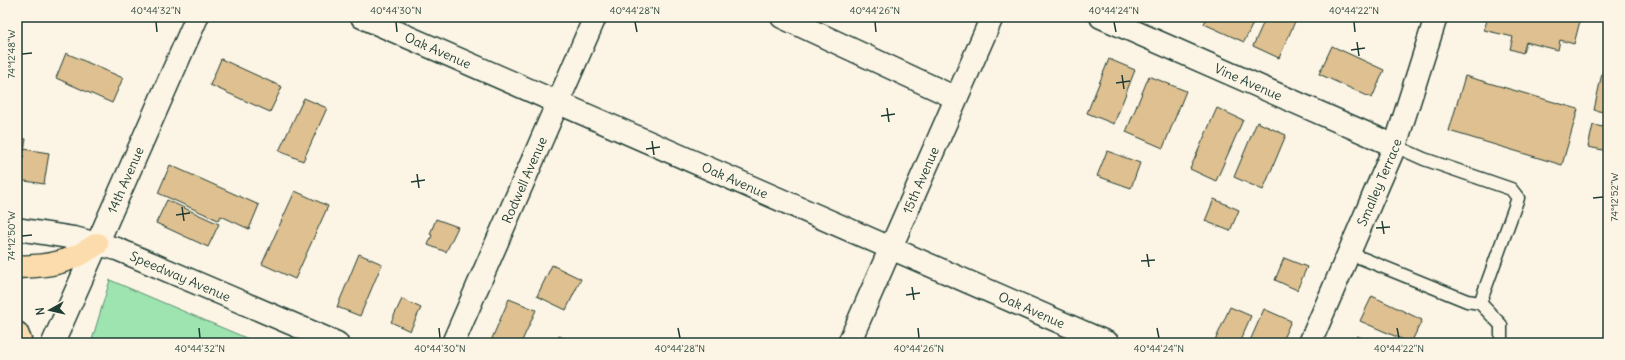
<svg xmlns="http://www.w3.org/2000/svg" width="1625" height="360" font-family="Delius,sans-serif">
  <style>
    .green { fill: #9de4b1; stroke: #5e9072 }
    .building { fill: #dec091; stroke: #1f3d34 }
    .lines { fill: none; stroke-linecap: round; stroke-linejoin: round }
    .lane-casing { stroke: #1f3d34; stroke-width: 15 }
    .street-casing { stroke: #1f3d34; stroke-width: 25 }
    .secondary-casing { stroke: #1f3d34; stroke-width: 25 }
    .highway-casing { stroke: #1f3d34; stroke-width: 25 }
    .lane { stroke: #fcf5e5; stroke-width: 12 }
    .street { stroke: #fcf5e5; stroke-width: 22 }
    .secondary { stroke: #fcf5e5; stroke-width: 22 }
    .highway { stroke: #fcdcac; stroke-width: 22 }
    .ticks { fill: none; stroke: #1f3d34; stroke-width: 1.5 }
    .labels { text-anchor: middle; stroke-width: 3.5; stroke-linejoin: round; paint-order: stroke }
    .street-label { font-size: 13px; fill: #1f3d34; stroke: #fcf5e5 }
    .neatline { fill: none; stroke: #1f3d34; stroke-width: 1.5 }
    .ticks-label { font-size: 10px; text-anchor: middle; fill: #1f3d34 }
  </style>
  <rect width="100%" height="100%" fill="#fcf5e5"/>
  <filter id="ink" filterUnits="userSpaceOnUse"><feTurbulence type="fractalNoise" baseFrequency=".025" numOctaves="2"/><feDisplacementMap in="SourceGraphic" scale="8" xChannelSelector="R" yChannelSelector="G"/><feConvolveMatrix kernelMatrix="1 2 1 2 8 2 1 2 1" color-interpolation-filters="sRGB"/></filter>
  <g filter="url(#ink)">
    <path class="green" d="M110,280l148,63h-167z"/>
    <path class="building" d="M1207,17h49l-12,25 -40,-18z
      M1266,17h31l-18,41 -26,-12z
      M1488,17h93l-7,27 -14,-4 -2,10 -32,-8 -3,11 -13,-4 3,-12 -29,-7z
      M1332,46l52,24 -12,28 -53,-24z
      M66,53l57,25 -11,25 -56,-25z
      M221,59l61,28 -12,25 -60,-27z
      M1109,59l26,11 -21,54 -27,-11z
      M1602,73l6,2v38l-14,-3z
      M1149,76l37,15 -23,57 -37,-16z
      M1465,76l113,33 -16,56 -113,-34z
      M304,98l23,10 -24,53 -24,-10z
      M1217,108l26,12 -27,61 -26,-12z
      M1257,122l29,13 -23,55 -29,-13z
      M1593,125l15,3v23l-20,-4z
      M17,137l9,2 -7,41h-2z
      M24,149l25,4 -5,31 -25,-4z
      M1107,151l33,12 -9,25 -34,-12z
      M170,165l89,40 -10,24 -28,-13 -3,4 -60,-27z
      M295,191l33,15 -33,73 -33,-15z
      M1214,199l25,11 -9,21 -25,-10z
      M167,200l52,24 -11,23 -52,-24z
      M436,219l22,8 -12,25 -18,-7 4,-10 -2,-1z
      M359,254l23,10 -22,52 -23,-9z
      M1284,258l23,9 -10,23 -22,-10z
      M552,265l29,14 -15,31 -29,-14z
      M1372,296l50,24 -11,23 -51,-22z
      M402,299l19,9 -11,23 -19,-9z
      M509,299l27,11 -15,33h-31z
      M1230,307l21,9 -12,27h-25z
      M1264,309l27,12 -10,22h-32z
      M559,336l16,7h-19z
      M1357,336l18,7h-21z"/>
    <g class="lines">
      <defs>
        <path id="lane" d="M1349,253l118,48 13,2 38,-105 -7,-9 -87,-30 -29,-13
          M1480,303l21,22v18"/>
        <g id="street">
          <path id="s1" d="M362,17l746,326"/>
          <path d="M782,17l174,81"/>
          <path id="s2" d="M1101,17l294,129"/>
          <path id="s3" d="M97,244l100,-227"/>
          <path id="s4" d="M453,343l142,-326"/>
          <path id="s5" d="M849,343l143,-326"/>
          <path id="s6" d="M1310,343l85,-197 41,-129"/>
        </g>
        <g id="secondary">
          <path id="s7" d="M17,229l57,9 43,11 220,94"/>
          <path d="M53,343l44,-99"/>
        </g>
        <path id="highway" d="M17,267c33,-1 53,-4 80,-23
          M17,333l4,10"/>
      </defs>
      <use href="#lane" class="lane-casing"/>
      <use href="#street" class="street-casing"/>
      <use href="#secondary" class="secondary-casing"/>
      <use href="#highway" class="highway-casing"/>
      <use href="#lane" class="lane"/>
      <use href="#street" class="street"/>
      <use href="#secondary" class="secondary"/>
      <use href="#highway" class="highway"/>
    </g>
  </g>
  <path class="ticks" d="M156,22l1,10M396,22l1,10M635,22l2,10M875,22l1,10M1114,22l2,10M1354,22l1,10M1357,42l2,14M1351,50l14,-2M22,54l10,-1M1122,75l2,14M1116,83l14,-2M887,108l2,14M881,116l14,-2M652,141l2,14M646,149l14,-2M417,174l2,14M411,182l14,-2M1593,198l10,-1M182,207l2,14M176,215l14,-2M1382,221l2,13M1376,228l14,-1M22,236l10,-1M1147,254l2,13M1141,261l14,-1M912,287l2,13M906,295l14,-2M199,328l1,10M439,328l1,10M678,328l2,10M918,328l1,10M1157,328l2,10M1397,328l2,10"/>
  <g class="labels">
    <g class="street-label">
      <text dy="5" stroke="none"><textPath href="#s1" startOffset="83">Oak Avenue</textPath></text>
      <text dy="5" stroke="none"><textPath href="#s2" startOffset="161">Vine Avenue</textPath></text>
      <text dy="5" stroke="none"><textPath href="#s3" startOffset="70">14th Avenue</textPath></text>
      <text dy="5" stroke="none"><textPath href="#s4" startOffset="178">Rodwell Avenue</textPath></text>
      <text dy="5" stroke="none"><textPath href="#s1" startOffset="407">Oak Avenue</textPath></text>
      <text dy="5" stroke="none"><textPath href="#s5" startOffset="178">15th Avenue</textPath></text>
      <text dy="5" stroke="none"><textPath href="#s6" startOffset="175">Smalley Terrace</textPath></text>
      <text dy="5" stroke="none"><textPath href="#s7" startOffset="171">Speedway Avenue</textPath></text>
      <text dy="5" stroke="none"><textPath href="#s1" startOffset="731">Oak Avenue</textPath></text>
    </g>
  </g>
  <rect width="1625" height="360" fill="none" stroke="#fcf5e5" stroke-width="44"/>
  <g transform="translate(50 310) rotate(262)" stroke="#fcf5e5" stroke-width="3" paint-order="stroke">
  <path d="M0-3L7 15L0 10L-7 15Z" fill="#1f3d34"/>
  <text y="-6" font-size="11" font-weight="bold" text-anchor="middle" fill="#1f3d34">N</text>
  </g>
  <rect x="22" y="22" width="1581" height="316" class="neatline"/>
  <g class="ticks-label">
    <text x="156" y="14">40°44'32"N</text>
    <text x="396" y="14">40°44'30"N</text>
    <text x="635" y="14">40°44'28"N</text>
    <text x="875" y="14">40°44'26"N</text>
    <text x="1114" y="14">40°44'24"N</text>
    <text x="1354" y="14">40°44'22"N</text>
    <text transform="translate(11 54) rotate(-90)" y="4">74°12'48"W</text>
    <text transform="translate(1614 197) rotate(-90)" y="4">74°12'52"W</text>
    <text transform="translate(11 236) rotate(-90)" y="4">74°12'50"W</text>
    <text x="200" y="352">40°44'32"N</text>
    <text x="440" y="352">40°44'30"N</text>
    <text x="680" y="352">40°44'28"N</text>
    <text x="919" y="352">40°44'26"N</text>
    <text x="1159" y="352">40°44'24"N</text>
    <text x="1399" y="352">40°44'22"N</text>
  </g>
</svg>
